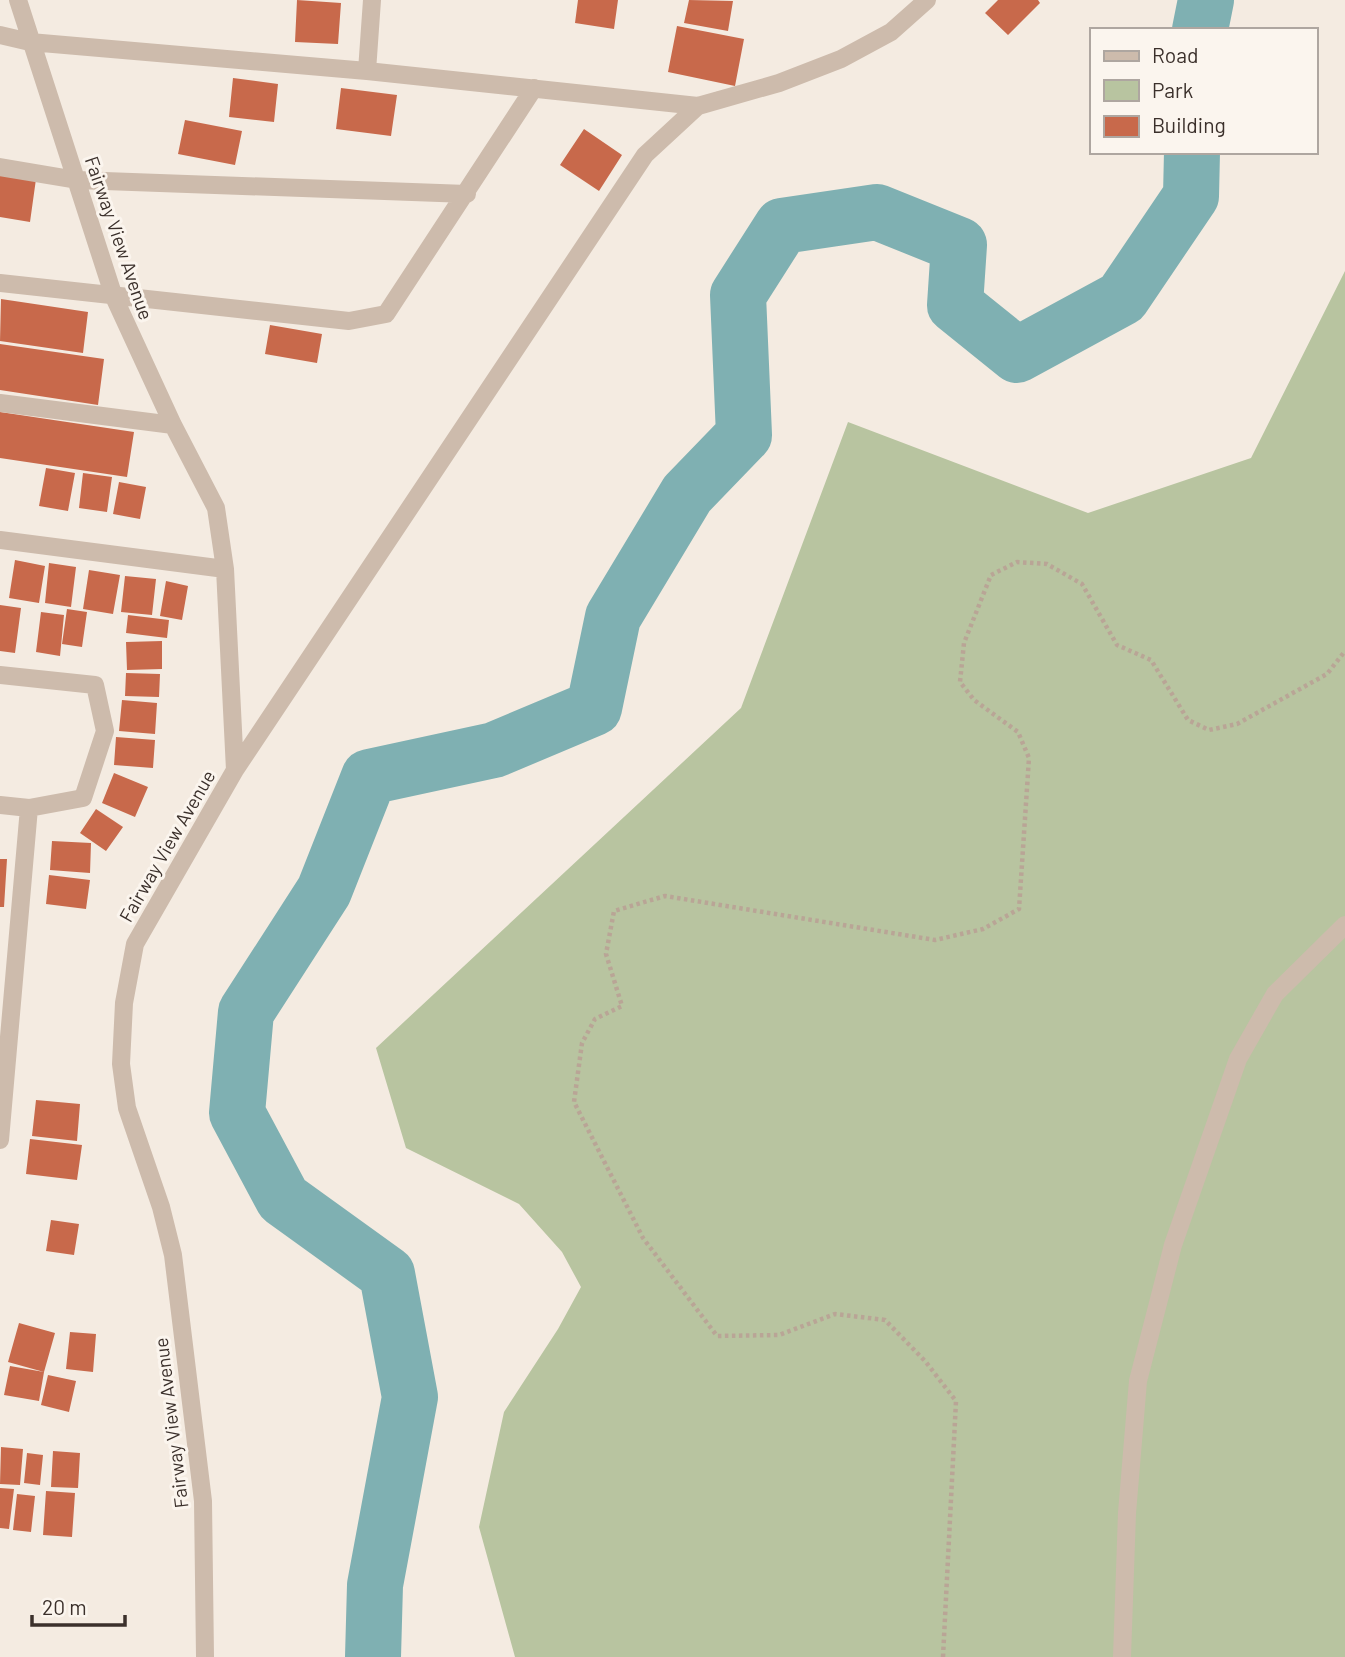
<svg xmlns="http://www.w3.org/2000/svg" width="1345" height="1657" font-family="Barlow,sans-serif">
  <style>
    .green { fill: #b8c4a0 }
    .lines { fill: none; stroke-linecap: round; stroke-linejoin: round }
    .river { stroke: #7fb0b2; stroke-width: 56 }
    .building { fill: #c8694b }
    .path { stroke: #b9a596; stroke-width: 4.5; stroke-dasharray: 3.5 3.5; stroke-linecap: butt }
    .minor { stroke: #cdbbac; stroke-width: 18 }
    .labels { text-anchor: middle; stroke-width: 6; stroke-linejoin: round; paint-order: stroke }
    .street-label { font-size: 19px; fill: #3b302b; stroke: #fbf5ee }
  </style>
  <rect width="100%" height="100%" fill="#f4ebe1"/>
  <path class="green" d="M1345,271v1386h-830l-36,-130 25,-115 54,-83 23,-42 -19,-35 -43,-48 -113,-56 -30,-100 365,-340 107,-286 240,91 163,-55z"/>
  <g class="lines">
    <path class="river" d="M1200,30l6,-30
      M373,1657l2,-72 35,-188 -23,-123 -104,-75 -46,-86 9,-101 78,-121 45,-114 125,-27 100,-42 19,-91 74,-123 57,-59 -6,-140 44,-69 95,-14 82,33 -4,60 62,50 105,-57 69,-102 1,-44"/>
  </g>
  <path class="building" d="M297,0l44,3 -3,41 -43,-2z
    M578,0h40l-4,29 -39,-6z
    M689,0l44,1 -5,30 -44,-8z
    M998,0h40l2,3 -32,32 -23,-22z
    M677,26l67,13 -9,47 -67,-14z
    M233,78l45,6 -4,38 -45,-5z
    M341,88l56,7 -6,41 -55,-7z
    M185,120l57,11 -7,34 -57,-11z
    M584,129l38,26 -23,36 -39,-26z
    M0,173l36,6 -6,43 -30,-5z
    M1,299l87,13 -5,41 -83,-12z
    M270,325l52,9 -5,29 -52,-9z
    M0,344l104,15 -6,46 -98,-15z
    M0,412l134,20 -7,45 -127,-19z
    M46,468l29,5 -7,38 -29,-5z
    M83,473l29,4 -5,35 -28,-4z
    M119,482l27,5 -6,32 -27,-5z
    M15,560l30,6 -6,37 -30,-5z
    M49,563l27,4 -5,40 -26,-4z
    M89,570l31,5 -7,39 -30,-5z
    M125,576l31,3 -4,36 -31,-3z
    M166,581l22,5 -6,34 -22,-4z
    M0,605l21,3 -6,45 -15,-2z
    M67,609l20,3 -5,35 -20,-3z
    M41,612l23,3 -4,41 -24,-4z
    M128,615l41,5 -2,18 -41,-5z
    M162,641v28l-35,1 -1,-28z
    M126,673l34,1 -1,23 -34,-1z
    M122,700l35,3 -2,31 -36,-3z
    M116,737l39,3 -2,28 -39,-3z
    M114,773l34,14 -13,30 -33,-14z
    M96,809l27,18 -17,24 -26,-18z
    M52,841l39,2 -1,30 -40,-3z
    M0,859h7l-3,48h-4z
    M49,875l41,5 -4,29 -40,-5z
    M36,1100l44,4 -3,37 -45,-5z
    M30,1139l52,6 -5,35 -51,-6z
    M51,1220l28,4 -5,31 -28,-4z
    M19,1323l36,10 -11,39 -36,-10z
    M70,1332l26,2 -3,38 -27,-3z
    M10,1366l34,6 -5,29 -35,-6z
    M48,1375l28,6 -7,31 -28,-7z
    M1,1447l22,2 -3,36 -20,-1z
    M53,1451l27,2 -2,35 -27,-1z
    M27,1453l16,2 -3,30 -16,-2z
    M0,1488l14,1 -5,40 -9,-1z
    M46,1491l29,2 -3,44 -29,-2z
    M17,1494l18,2 -4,36 -18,-2z"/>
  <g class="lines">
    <path class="path" d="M943,1657l13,-256 -31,-40 -40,-41 -50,-6 -56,21 -62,1 -74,-98 -69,-136 8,-59 13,-24 27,-13 -16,-52 8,-43 51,-15 270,44 48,-11 36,-20 10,-151 -11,-26 -44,-32 -14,-18 4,-39 27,-68 26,-13 30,2 35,20 35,61 34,15 37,60 21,10 28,-6 90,-50 18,-23"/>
    <path class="minor" d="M18,0l96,297 59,128 43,83 9,61 10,201
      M0,35l30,7 337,29 331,35
      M367,71l5,-71
      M0,167l77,13 390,14
      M0,283l349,38 37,-7 148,-226
      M0,403l173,22
      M0,540l225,29
      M0,675l95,10 10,46 -22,67 -54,10 -29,-3
      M0,1140l29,-332
      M205,1657l-2,-156 -30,-246 -12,-48 -34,-99 -6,-44 3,-61 11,-59 100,-174 410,-615 53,-49 81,-23 62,-24 50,-27 36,-32
      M1122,1657l5,-144 11,-132 35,-136 65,-186 37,-65 70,-69"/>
  </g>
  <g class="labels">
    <g class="street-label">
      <text transform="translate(119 238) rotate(71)" y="7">Fairway View Avenue</text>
      <text transform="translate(167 846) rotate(-60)" y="7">Fairway View Avenue</text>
      <text transform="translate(171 1423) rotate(-97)" y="7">Fairway View Avenue</text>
    </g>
  </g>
  <rect x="1090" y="28" width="228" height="126" fill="#fbf5ee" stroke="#aea6a0" stroke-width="2"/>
  <rect x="1104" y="51" width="35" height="10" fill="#cdbbac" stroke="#aea6a0" stroke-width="2"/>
  <text x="1152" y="63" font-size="21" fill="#3b302b">Road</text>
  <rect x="1104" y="80" width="35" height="21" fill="#b8c4a0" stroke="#aea6a0" stroke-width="2"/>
  <text x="1152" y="98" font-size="21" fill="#3b302b">Park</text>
  <rect x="1104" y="116" width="35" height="21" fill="#c8694b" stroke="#aea6a0" stroke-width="2"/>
  <text x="1152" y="133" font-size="21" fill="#3b302b">Building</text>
  <path d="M32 1615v10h93v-10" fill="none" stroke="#3b302b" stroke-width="3.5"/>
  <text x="42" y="1615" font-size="21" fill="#3b302b" stroke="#fbf5ee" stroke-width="5" paint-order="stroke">20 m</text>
</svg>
